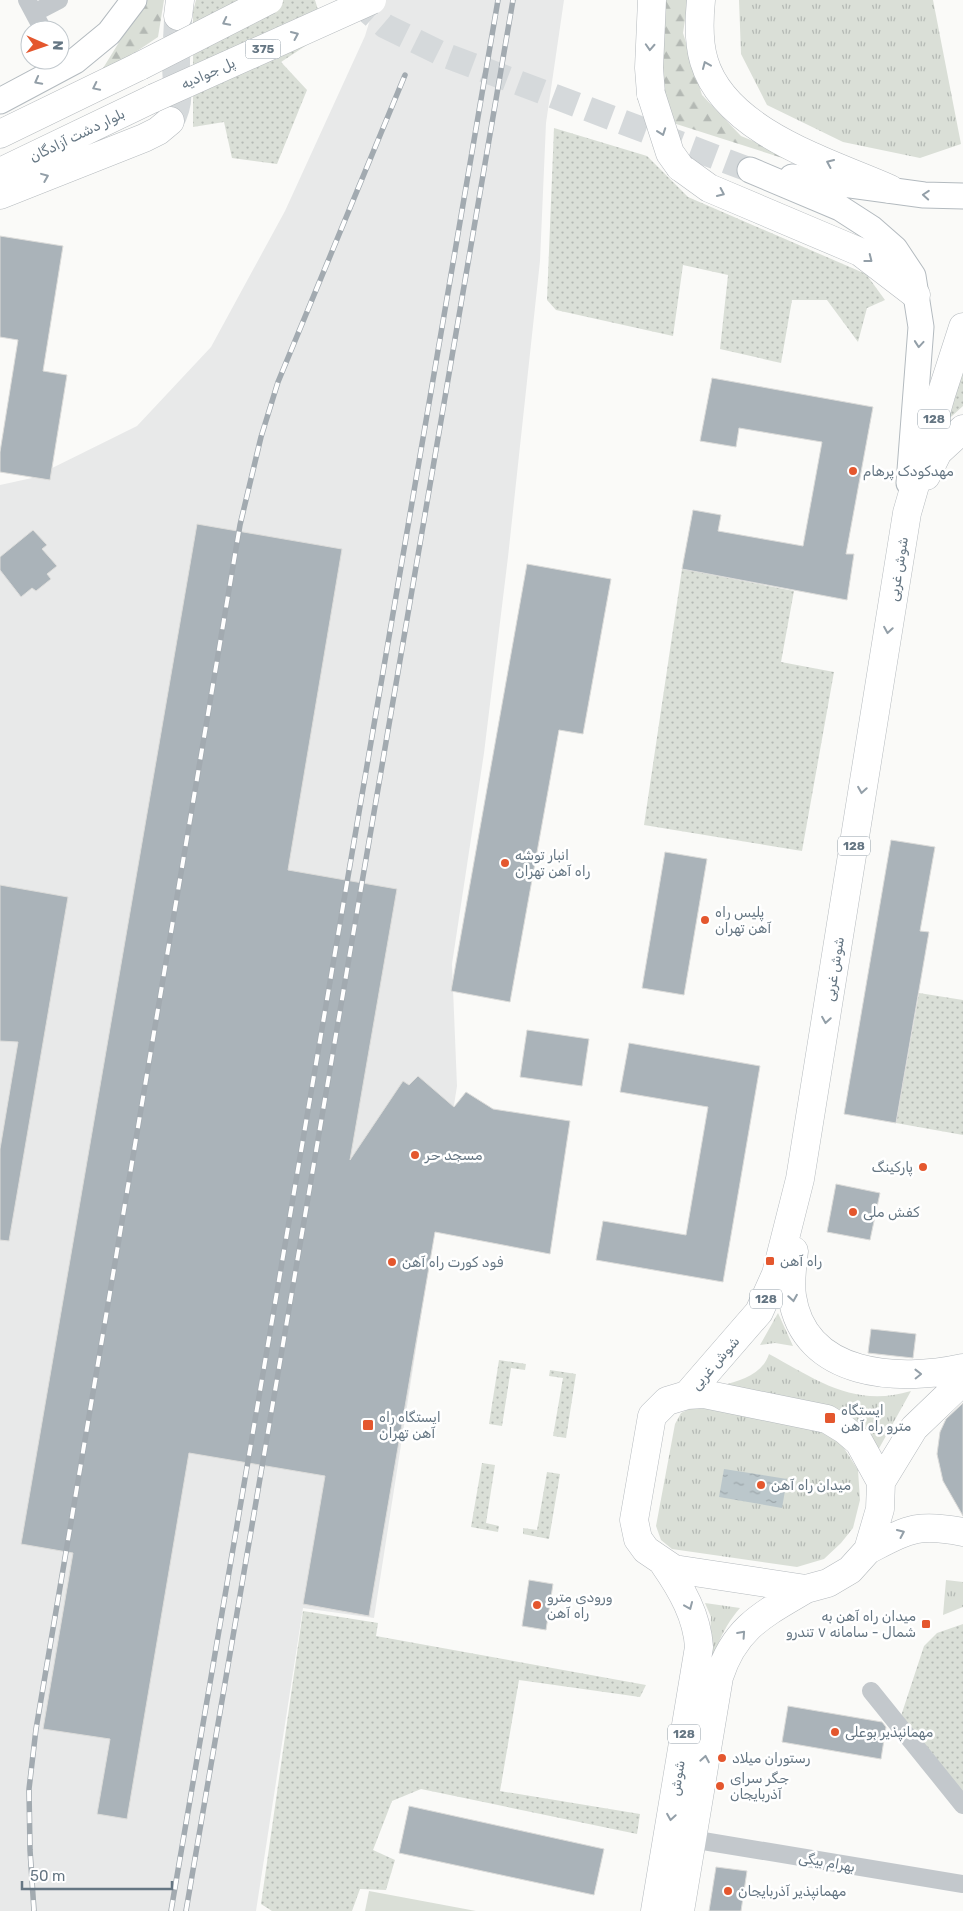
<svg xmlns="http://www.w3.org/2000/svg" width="963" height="1911" font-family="Rubik,'Noto Sans Arabic',sans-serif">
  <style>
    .built { fill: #e8e9e9 }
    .grass { fill: url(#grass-tufts) }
    .forest { fill: url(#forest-firs) }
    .park { fill: url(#park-dots) }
    .pitch { fill: #dadfd7 }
    .water { fill: url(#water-ripples) }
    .building { fill: #aab3b9; stroke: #dcdcda }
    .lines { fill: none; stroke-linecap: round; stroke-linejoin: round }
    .secondary-tunnel { stroke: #d5d9db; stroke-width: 25; stroke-dasharray: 25 12; stroke-linecap: butt }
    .primary-tunnel { stroke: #d5d9db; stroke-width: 28; stroke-dasharray: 28 14; stroke-linecap: butt }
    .secondary-casing { stroke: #b3babf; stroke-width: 27 }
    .primary-casing { stroke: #b5babe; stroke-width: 29 }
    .street { stroke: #c3c8cc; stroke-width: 18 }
    .secondary { stroke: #fff; stroke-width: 25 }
    .primary { stroke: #fff; stroke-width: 28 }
    .rail-casing { stroke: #a2aab0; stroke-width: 5.5 }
    .rail { stroke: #fff; stroke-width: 4; stroke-dasharray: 11; stroke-linecap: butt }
    .primary-bridge-casing { stroke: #b5babe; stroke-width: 29; stroke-linecap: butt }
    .primary-bridge { stroke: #fff; stroke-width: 28 }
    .oneway { stroke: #939fa8 }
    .poi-dot { fill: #e4572e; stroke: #fff; stroke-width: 2 }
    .labels { text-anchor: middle; stroke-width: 5; stroke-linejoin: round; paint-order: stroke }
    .shield { fill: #fff; stroke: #939fa8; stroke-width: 1 }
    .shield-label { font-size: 12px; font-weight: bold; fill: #657683 }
    .street-label { font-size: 14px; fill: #657683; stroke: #fff }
    .poi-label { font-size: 14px; fill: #657683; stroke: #fff; text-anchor: start }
  </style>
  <defs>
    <pattern id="grass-tufts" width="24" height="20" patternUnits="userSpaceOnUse" patternTransform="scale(1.25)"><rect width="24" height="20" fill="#dadfd7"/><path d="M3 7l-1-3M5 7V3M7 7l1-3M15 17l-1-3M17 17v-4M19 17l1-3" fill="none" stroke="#b4b9b4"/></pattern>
    <pattern id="forest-firs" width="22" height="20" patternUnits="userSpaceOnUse" patternTransform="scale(1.25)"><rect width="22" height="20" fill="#dadfd7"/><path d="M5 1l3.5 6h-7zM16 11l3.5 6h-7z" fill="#b4b9b4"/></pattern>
    <pattern id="park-dots" width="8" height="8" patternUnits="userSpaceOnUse" patternTransform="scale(1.25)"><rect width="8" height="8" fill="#dadfd7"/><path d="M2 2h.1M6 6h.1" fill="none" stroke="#b4b9b4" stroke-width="1.8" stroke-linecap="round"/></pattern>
    <pattern id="water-ripples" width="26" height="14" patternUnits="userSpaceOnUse" patternTransform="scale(1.25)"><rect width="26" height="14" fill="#bbc7cb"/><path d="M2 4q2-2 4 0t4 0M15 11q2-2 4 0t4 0" fill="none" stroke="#9ca6aa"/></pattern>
  </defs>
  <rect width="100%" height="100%" fill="#fafaf8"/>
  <path class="built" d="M376,0h188l-18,123 -6,138 -32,296 -24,196 -32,211 5,122 -83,532 -71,-10 -47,303h-256v-1426l32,-7 105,-52 74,-79 74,-136 80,-175z"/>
  <path class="grass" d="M739,0h194l28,144 -41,14 -77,-16 -76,-37 -26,-51z
    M778,1313l15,33 -18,-3 -15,2z
    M769,1354c48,26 85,54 142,37l-34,61 -156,-66c20,-6 41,-11 48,-32z
    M697,1405l115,20 30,20 16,25 2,30 -7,28 -12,15 -17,16 -27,8 -125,-18 -11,-9 -5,-14 19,-102 6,-11z
    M946,1580l17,2v25l-20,8z
    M705,1603l35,5c-20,23 -27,47 -33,76l4,-67z"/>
  <path class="forest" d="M145,0h19l-6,37 -61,41z
    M665,0h23l-5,33 19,62 39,41 98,40 -169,-54 -9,-22z"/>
  <path class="park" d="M196,0h119l10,33 -44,29 26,28 -30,74 -45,-6 -8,-36 -31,5v-116z
    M554,128l93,28 41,41 178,77 19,26 -18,8 -9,34 -31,-42h-35l-11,63 -61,-14 8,-74 -45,-10 -10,71 -117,-26 -9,-10z
    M963,364v42l-21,19z
    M682,569l112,22 -13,71 53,10 -32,179 -158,-26z
    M919,993l44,7v135l-67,-12z
    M499,1360l27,4 -1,6 -14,-2 -9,58 -13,-2z
    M550,1370l26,4 -10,64 -13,-2 10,-58 -14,-2z
    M482,1463l13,2 -9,58 13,3 -1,6 -27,-5z
    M547,1472l13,2 -11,65 -26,-5v-6l14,2z
    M303,1611l75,12 -2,13 270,49 -6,12 -121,-17 -19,111 140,23 -3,20 -216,-45 -29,12 -19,49 22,10 -9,30 -26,-1 -8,22h-80l-11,-7z
    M963,1624v175l-63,-80 24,-73 13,-13z"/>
  <path class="pitch" d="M369,1891l107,20h-111z"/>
  <path class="water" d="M724,1469l63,10 -5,29 -63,-11z"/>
  <path class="building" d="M0,236l63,10 -20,125 24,4 -17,105 -50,-8v-20l18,-112 -18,-3z
    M712,378l161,29 -27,147h8l-7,46 -165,-31 11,-59 28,5 -3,16 85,15 19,-104 -83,-14 -3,19 -36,-6z
    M197,524l145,25 -54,321 109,19 -47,271 53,-79 6,4 9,-9 36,31 12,-15 27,17 77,12 -20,133 -115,-22 -66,384 -66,-12 22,-128 -136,-23 -62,366 -30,-5 13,-75 -67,-10 30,-176 -52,-9z
    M33,530l14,15 -5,4 15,17 -10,8 4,5 -15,12 -4,-3 -11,9 -21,-27v-13z
    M527,564l84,15 -28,155 -24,-4 -49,272 -59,-11z
    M891,840l44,7 -15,84 9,1 -33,191 -52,-9z
    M665,852l42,7 -23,136 -42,-7z
    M0,885l68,12 -59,344 -9,-1v-91l18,-107 -18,-1z
    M527,1030l62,9 -7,47 -62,-9z
    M629,1043l131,23 -37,216 -127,-22 7,-39 83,14 22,-128 -88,-15z
    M836,1184l44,9 -10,47 -43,-8z
    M871,1329l45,5 -3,24 -45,-5z
    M963,1403v113l-20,-35 -6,-27 3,-22 6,-13z
    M529,1580l24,4 -7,46 -24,-4z
    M788,1706l94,16 4,5 -5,32 -99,-17z
    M409,1806l195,43 -10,46 -195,-42z
    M716,1867l31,4 -6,40h-32z"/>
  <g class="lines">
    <path class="secondary-tunnel" d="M355,0l30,26 57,28 308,116"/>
    <path class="primary-tunnel" d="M170,121c12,-20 6,-36 6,-58 0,-16 2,-32 2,-47"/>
    <defs>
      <path id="secondary" d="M0,101l75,-40 34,-28 25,-33
        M750,170l90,38 31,20 24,21 18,27 8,51 -12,156
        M792,177l132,18 39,1"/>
      <path id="primary" d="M701,0c-2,20 -3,41 3,61 21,71 125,101 186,128
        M178,16l2,-16
        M651,94l-2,-26 3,-68
        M0,134l140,-68
        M680,167l29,21 151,64 56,43
        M0,172l154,-74
        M0,195l144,-57 14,-7 12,-10
        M926,476l12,-24 25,-23
        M794,1251c-2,15 -4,30 -2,45 12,82 108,86 171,72
        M704,1394l123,25 18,11 14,12 22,40 -1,27 -12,41 -18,20 -22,13 -22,6 -132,-20 -28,-19 -8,-11 -4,-19 18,-104 15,-15 20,-6z
        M687,1395l72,-83 17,-38 24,-95 107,-666 34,-118 22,-68
        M881,1482l33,-54 49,-47
        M868,1550c41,-21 49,-27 95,-18
        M655,1911l44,-264c-2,-31 -17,-57 -35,-83
        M680,1911l39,-234c16,-50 45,-63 87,-88"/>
    </defs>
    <use href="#secondary" class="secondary-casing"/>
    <use href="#primary" class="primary-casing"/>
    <path class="street" d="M27,0l16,30
      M34,13l25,-13
      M871,1691l92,114
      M691,1839l272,45"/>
    <use href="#secondary" class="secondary"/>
    <use href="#primary" class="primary"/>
    <defs>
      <path id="rail" d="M34,1911l-4,-61 -1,-61 7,-60 204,-1204 21,-88 17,-55 127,-307
        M171,1911l327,-1911
        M186,1911l327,-1911"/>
    </defs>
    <use href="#rail" class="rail-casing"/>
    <use href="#rail" class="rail"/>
    <defs>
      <path id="primary-bridge" d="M140,66l129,-66
        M651,94l19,59 10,14
        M154,98l218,-98"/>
    </defs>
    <use href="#primary-bridge" class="primary-bridge-casing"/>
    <use href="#primary-bridge" class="primary-bridge"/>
  </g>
  <defs><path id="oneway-chevron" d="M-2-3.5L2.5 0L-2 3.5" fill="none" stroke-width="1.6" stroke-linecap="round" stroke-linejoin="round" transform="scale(1.25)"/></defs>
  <g class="oneway">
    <use href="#oneway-chevron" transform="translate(226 22) rotate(153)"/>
    <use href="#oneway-chevron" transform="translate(295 35) rotate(-24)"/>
    <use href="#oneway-chevron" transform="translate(650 47) rotate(93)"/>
    <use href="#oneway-chevron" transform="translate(706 65) rotate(-113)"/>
    <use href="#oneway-chevron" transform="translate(38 81) rotate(152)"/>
    <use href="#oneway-chevron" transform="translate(96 87) rotate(154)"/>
    <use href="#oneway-chevron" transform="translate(662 132) rotate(70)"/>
    <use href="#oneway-chevron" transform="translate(830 163) rotate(-156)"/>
    <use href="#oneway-chevron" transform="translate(45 177) rotate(-22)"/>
    <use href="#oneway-chevron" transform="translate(721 193) rotate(25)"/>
    <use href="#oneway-chevron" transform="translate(926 195) rotate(-176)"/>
    <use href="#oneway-chevron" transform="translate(869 259) rotate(38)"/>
    <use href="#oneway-chevron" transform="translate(919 344) rotate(95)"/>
    <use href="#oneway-chevron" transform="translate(888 630) rotate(99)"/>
    <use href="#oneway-chevron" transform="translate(862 790) rotate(99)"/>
    <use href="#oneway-chevron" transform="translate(826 1020) rotate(99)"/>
    <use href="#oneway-chevron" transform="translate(793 1298) rotate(81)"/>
    <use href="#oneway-chevron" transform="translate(918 1374) rotate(-1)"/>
    <use href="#oneway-chevron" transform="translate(901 1533) rotate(-24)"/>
    <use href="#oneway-chevron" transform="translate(689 1606) rotate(67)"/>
    <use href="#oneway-chevron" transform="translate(742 1634) rotate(-48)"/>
    <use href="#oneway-chevron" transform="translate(705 1759) rotate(-80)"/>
    <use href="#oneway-chevron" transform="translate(671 1817) rotate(99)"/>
  </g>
  <g class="poi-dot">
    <circle cx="853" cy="471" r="5"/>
    <circle cx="505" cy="863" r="5"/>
    <circle cx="705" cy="920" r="5"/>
    <circle cx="415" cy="1155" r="5"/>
    <circle cx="923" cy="1167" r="5"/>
    <circle cx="853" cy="1212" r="5"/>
    <rect x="765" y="1256" width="10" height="10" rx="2.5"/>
    <circle cx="392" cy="1262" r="5"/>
    <rect x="824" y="1412" width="12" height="12" rx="2.5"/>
    <rect x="362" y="1419" width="12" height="12" rx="2.5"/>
    <circle cx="761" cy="1485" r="5"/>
    <circle cx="537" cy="1605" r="5"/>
    <rect x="921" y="1619" width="10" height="10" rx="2.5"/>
    <circle cx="835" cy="1732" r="5"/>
    <circle cx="722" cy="1758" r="5"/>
    <circle cx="720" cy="1786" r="5"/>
    <circle cx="728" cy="1891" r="5"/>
  </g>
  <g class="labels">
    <g class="shield">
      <rect x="245.5" y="39.5" width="35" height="19" rx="4"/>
      <rect x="918" y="409.5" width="32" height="19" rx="4"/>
      <rect x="838" y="836.5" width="32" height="19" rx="4"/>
      <rect x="750" y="1289.5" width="32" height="19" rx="4"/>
      <rect x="668" y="1724.5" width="32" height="19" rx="4"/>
    </g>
    <g class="shield-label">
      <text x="263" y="53">375</text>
      <text x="934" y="423">128</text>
      <text x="854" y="850">128</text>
      <text x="766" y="1303">128</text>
      <text x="684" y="1738">128</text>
    </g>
    <g class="street-label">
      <text transform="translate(208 73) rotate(-24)" y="5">پل جوادیه</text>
      <text transform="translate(77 135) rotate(-26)" y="5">بلوار دشت آزادگان</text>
      <text transform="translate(898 569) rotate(-81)" y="5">شوش غربی</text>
      <text transform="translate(834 969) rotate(-81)" y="5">شوش غربی</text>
      <text transform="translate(715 1363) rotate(-49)" y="5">شوش غربی</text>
      <text transform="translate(677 1778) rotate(-81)" y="5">شوش</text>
      <text transform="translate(827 1862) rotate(10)" y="5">بهرام بیگی</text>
    </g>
    <g class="poi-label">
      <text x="863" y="476">مهدکودک پرهام</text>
      <text x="515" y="860">انبار توشه<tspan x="515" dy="16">راه آهن تهران</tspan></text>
      <text x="715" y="917">پلیس راه<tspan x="715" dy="16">آهن تهران</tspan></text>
      <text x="425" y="1160">مسجد حر</text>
      <text x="913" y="1172" text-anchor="end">پارکینگ</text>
      <text x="863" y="1217">کفش ملی</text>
      <text x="780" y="1266">راه آهن</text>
      <text x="402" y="1267">فود کورت راه آهن</text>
      <text x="841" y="1415">ایستگاه<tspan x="841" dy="16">مترو راه آهن</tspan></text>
      <text x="379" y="1422">ایستگاه راه<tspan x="379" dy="16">آهن تهران</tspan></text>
      <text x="771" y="1490">میدان راه آهن</text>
      <text x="547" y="1602">ورودی مترو<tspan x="547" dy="16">راه آهن</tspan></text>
      <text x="916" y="1621" text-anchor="end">میدان راه آهن به<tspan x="916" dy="16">شمال - سامانه ۷ تندرو</tspan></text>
      <text x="845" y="1737">مهمانپذیر بوعلی</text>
      <text x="732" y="1763">رستوران میلاد</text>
      <text x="730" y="1783">جگر سرای<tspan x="730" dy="16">آذربایجان</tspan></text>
      <text x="738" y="1896">مهمانپذیر آذربایجان</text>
    </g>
  </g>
  <g transform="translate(45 45) rotate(92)"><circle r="24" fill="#ffffff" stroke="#c1c8cd"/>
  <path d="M0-4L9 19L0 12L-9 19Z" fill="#e4572e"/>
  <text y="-8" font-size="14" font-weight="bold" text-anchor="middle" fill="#657683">N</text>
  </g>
  <path d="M22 1881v8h150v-8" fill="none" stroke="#657683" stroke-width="2.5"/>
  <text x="30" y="1881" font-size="15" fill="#657683" stroke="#ffffff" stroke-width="4" paint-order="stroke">50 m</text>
</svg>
